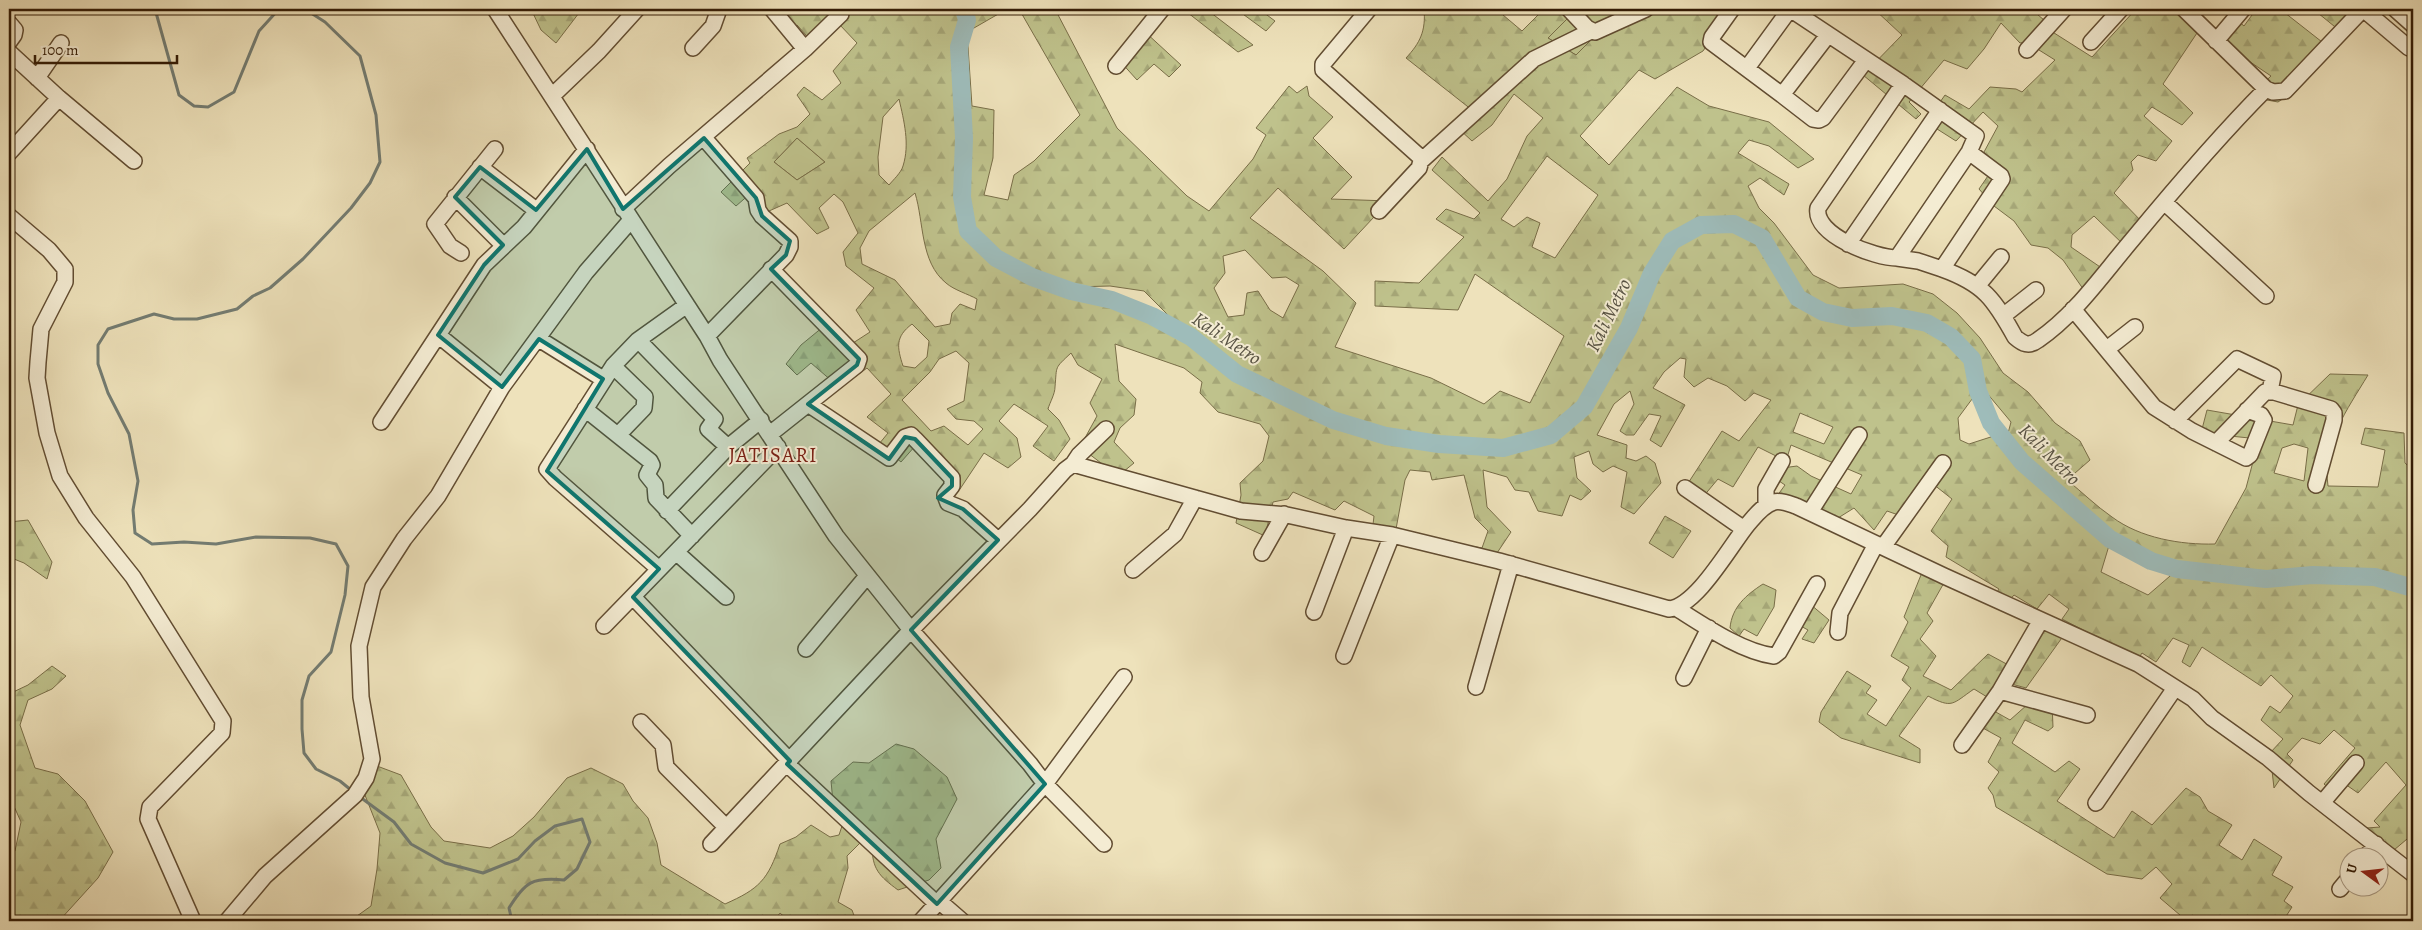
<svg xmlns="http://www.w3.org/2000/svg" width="2422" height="930" font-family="Alegreya,serif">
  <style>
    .green { fill: #bfc28c; stroke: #796e48 }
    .forest { fill: url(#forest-firs); stroke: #796e48; fill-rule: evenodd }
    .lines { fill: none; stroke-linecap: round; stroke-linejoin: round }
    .stream { stroke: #737c72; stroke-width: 3 }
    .river { stroke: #9ebcba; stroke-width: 18 }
    .minor-casing { stroke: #624d32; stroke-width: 18 }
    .minor { stroke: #f4ecd3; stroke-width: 15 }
    .marked { fill: #0f766e; fill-opacity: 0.2; stroke: #0f766e; stroke-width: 4; stroke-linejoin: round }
    .labels { text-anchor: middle; stroke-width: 4; stroke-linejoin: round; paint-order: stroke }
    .water-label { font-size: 20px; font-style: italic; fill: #585344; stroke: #f4ecd3 }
    .quarter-label { font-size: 21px; letter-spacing: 1px; fill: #7a1f14; stroke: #f4ecd3 }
  </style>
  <defs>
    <pattern id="forest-firs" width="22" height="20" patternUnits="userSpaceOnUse" patternTransform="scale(1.25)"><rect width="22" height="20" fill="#bfc28c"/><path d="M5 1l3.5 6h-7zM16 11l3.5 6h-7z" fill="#a5a677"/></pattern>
  </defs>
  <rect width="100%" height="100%" fill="#eee2bb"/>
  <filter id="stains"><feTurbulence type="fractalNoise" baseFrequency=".004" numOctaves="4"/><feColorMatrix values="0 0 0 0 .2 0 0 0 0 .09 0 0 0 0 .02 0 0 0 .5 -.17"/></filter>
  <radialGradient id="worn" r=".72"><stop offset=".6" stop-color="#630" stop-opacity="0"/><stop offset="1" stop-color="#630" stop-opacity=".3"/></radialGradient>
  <path class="green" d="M1567,19l32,15 -23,21 -28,-17z
    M797,138l28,24 -28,18 -23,-18z"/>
  <path class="forest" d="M531,9h51l-26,34 -15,-13z
    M770,9h237l-40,23 5,74 22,4 -1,48 -9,37 24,5 6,-25 20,-14 46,-46 -61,-106h36l62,119 70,68 22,15 44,-52 13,-24 -10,-7 33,-42 8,7 10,-7 2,10 24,21 -20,21 39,39 -21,22 58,2 -45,48 -66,-61 -28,30 73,53 33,32 -21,44 96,31 53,26 16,-13 30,12 34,-67 -89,-62 -17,36 -83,-4v-25l44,2 45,-46 -28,-18 10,-10 28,10 6,-6 -48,-43 10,-13 46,44 19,-22 20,-43 16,-18 -29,-24 -22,31 -20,16 -13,-12 13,-19 -66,-52c14,-15 20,-27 18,-49h72l26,22 22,-22h185l-6,13 -20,29 -48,28 -16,-9 -59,66 29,29 68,-78 32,19 60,16 45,37 -16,9 -29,-22 -20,-6 -11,13 51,31 -5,11 -24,-17 -12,8 11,22 15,15 39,52 26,13 64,-4 30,10 24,19 23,25 23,35 25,19 27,31 25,18 10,19 -23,20c15,12 29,26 45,37 28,21 69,28 103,27l31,-56 13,-49 -58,-6 6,-23 86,15 5,-20 32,-31 38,1c-21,35 -46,68 -40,111l50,1 7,-37 -24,-6 4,-16 39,5 1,30 8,7v364l-19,16 -27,-22 13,-1 -6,-6 32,-36 -20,-23 -28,31 -13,-9 -10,10 -11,-10 31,-36 -21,-18 -14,14 -18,-6 -15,16 6,6 -19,28 -4,-35 13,-14 -22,-19 9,-14 10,7 13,-17 -22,-21 -10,11 -59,-39 -12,20 -8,-5 7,-17 -16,-7 -17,24 -14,-9 -4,6 -76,-40 7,-10 -20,-15 -12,15 -23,-14 -9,10 -11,-8 5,-8 -53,-32 2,-11 -17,-15 21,-32 -19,-15 -26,34 -20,-7 -13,19 -20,-22 -16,10 -27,-14 -5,2 -29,-10 8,-11 -9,-6 6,-11 15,-2 14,10 40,18 11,-19 -71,-30 -5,16 -28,-14 -25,40 -15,-8 -21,25 -16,-10 41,-63 17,10 32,-41 -17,-7 -9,8 -18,-15 -19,-8 -14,9 -10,-10 2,-18 -6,-1 -16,14 -11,16 32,17 -24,42 -11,-7 11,-24 -12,-2 -15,21h-8l-6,-4 14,-27 -4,-13 -16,13 -17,31 30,10 -1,13 10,3 10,-5 9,7 6,20 -27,31 -13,-7 6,-35 -14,-6 -10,6 -10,-8 -4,-13 -15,6 3,21 14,13 -10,9 -11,-5 -8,21 -24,-5 -9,-19 -14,-2 -8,-13 -24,-7 4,37 24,25 -22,33 -25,-20 18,3 6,-17 -13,-13 -11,-43 -32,5 -2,-8 -20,-2 -5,10 -11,60 -22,-7 2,-17 -30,-15 -9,9 -42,-18 -5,7 -15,3 -8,34 -29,-13 5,-28 -1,-12 23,-22 6,-25 -9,-12 -42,-12 -18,-19 2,-11 -18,-14 -69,-24 4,37 17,18 -2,16 -14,13 -6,14 20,21 -16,13 -38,-29 17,-31 -7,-13 12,-24 -24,-14 -7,-12c-17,16 -14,12 -16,34 0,7 -5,15 -7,22l11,11 11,19 -16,22 -21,-15 15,-20 -34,-22 -15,17 18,17 4,19 -13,11 -24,-15 -24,36 -44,-44 -15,17 -22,-18 9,-11 -21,-16 24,-23 -24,-26 -27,20 -29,-25 -14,12 -11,-11 15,-19 28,-23 24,21 17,-11 -14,-22 18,-22 -28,-22 -3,-14 15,-19 -15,-31 -9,-8 -15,14 10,20 -12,6 -30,-31 -18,8 -18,-18 -15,13 -15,-14 29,-29 -3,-5 32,-24 18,-7 13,-13 -13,-19 7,-8 18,13 19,-17 -8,-12 24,-28 -18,-19 -24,21 -18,-20 -6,5zM1567,19l31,14 -22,22 -28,-17zM899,99c5,22 11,45 4,67 -2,7 -10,14 -14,19l-10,-10 -1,-18 5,-40zM797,138l28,24 -28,18 -23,-18zM1547,156l51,39 -43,63 -23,-11 8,-24 -13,-6 -13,10 -13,-8zM915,193c9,29 5,69 31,90 8,7 22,11 31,16l-2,11 -15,-6 -8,9 -2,11 -15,3 -40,-47 -33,-16 -2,-16 9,-17zM1245,250l27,28 14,-1 13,8 -16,33 -13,-8 -12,-19 -11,2 -3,22 -16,2 -14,-29 11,-15 -2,-17zM1110,286l34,5 45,45 -37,-20 -40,-16 -41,-10 1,-3zM912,324l17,17 -2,16 -12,11 -12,-2c-6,-19 -8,-29 9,-42zM956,351l13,12 -5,38 -17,8 9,10 18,2 9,8 -15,16 -24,-19 -13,5 -29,-31 28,-28 9,-13zM1976,380l35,42 -5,19 -6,-7 -31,10 -9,-4 -2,-22 20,-27zM1800,413l33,14 -9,17 -31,-12zM2294,444l14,4 -4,33 -30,-8 8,-25zM2111,539l40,22 26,9 -29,25 -47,-23z
    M1183,9h23l47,36 -15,7z
    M1236,9h23l16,12 -9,10z
    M1874,9h157l13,11 9,-11h16l-18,22 41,26 44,-48h24l6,6 7,-6h27l-11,14 8,10 -34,51 30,29 -11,12 -30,-18 -8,9 28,25 -16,20 -18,-6 -7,7 2,8 -19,23 32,33 -19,22 -33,-32 -22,19 -1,12 35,24 -18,25 -25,-36 -15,-12 -17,-3 -17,-24 -20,-15 -15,-17 13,-19 -8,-18 14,-26 -15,-14 -27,29 -30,-19 19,-27 24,14 21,-22 26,2 6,3 33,-32 -16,-10 -7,-9 -12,2 -19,-20 -17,26 -17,20 -23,-9 -35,42 12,12 -5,5 -53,-44 39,-40z
    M2246,9h34l51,40 -44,47 -9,6 -11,-2 -13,-8 17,-16 -40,-27 -17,-15 23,-14 7,6 8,-11z
    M2313,9h60l-28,26z
    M1144,31l37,34 -12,12 -15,-13 -17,16 -18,-20z
    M1665,516l26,15 -18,27 -24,-15z
    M28,520l24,42 -5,17 -23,-16 -15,-6v-35z
    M1923,570l22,11 -18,32 6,8 -13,18 16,17 -13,20 28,14 37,-36 26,14 35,-49 20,9 -43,60 -18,-5 -16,17 -18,-11c-22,15 -21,20 -46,7l-29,40 21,13v14l-79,-25 -22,-16 2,-10 26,-41 24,15 -5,7 11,7 -10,14 19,12 25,-38 -9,-8 7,-13 -18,-11 17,-34 -4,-5z
    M1763,584l13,6 -2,17 -17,29 -13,-7 -5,7 -9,-8c2,-21 16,-33 33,-44z
    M1810,604l19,16 -15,23 -12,-4 6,-9 -11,-6z
    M52,666l14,10 -14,13 -24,11 -8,25 15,43 23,6 27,27 28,51 -15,26 -39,43h-50v-63l6,-7 6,-29 -12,-27v-101l19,-9z
    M2036,697l16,6 1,24 -5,4 -23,-11 -13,23 43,29 14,-11 11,8 -23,32 57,37 18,-27 20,14 34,-37 14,9 8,14 24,14 -13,20 23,15 12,-21 28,18 -10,18 21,12 -9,14 8,6 -9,14h-96l-27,-23 12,-14 -16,-17 -14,12 -35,-5 -111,-67 -3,-12 -5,-7 11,-16 -11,-10 13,-24 -20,-11 13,-16 16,9z
    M896,744l18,5 33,28 10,22 -21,40 5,29 -12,12 -31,10c-19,-14 -26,-21 -26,-45l-12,-2 -13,13 1,12 -10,34 14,8 4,11h-67l-9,-8 -6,8h-424l21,-15 6,-37 3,-36 -21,-53 18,-14 24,9 30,52 13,14 46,7 23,-12 21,-19 33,-39 24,-10 32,16 10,17 15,17 9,25 4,22 64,39c34,-15 43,-24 55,-60l16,-7 15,-12 19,12 9,-2 5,-15 -11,-18 -2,-21 22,-19 16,1z"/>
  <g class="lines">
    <path class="stream" d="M155,9l24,86 15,11 14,1 26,-15 25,-61 20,-22
      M291,9l20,4 14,9 35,34 16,59 4,47 -10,21 -19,25 -48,51 -33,29 -17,8 -16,13 -40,10h-23l-20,-5 -46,15 -10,16v19l10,29 21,41 9,47 -5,29 2,23 17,11 32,-2 32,2 40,-7 54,1 26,6 12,22 -3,29 -14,57 -22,24 -7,24v29l2,24 12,16 24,12 11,9
      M360,797l34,25 17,22 34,19 38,10 35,-14 17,-18 20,-15 27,-7 8,23 -13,27 -13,11c-32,-3 -39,2 -55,28l3,13"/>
    <path class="river" d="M964,9l3,11 -8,27 5,91 -2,59 6,34 28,27 36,19 39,14 41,9 40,16 39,21 46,37 96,46 53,16 53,8 64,4 48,-13 33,-28 45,-79 23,-55 20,-32 29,-16 33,-1 28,14 36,60 25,14 29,6 40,-2 35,7 24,14 21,22 6,32 13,32 31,39 88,77 41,22 26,8 89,10 47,-4 62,2 38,11"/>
    <defs>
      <path id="minor" d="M495,9l212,327 13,24 116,176 75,94 119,134 15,20 -124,137
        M1369,9l-41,49 -5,6v6l97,87 1,4 -2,7 -40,43
        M1569,9l18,19 8,4 51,-23
        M1732,9l-20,28 -1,5 71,53 46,-60
        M1790,9l113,75 73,52 -7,16 -72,106c-22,0 -84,-23 -79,-50l85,-124
        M2184,9l82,80 7,3 12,-1 78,-82 46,39
        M2395,9l18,16
        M9,23l6,7 -1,5 -5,7
        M2216,41l27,-32
        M2091,42l30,-33
        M693,48l20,-22 6,-17
        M805,49l36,-35
        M2027,50l37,-41
        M9,52l50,46 75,63
        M1116,66l46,-57
        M1747,68l43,-59
        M37,78l24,-35
        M1782,95l31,24 6,1 4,-2 43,-58
        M552,96l47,-45 38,-42
        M704,138l52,60 2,12 4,6 28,25v6l-4,8 -79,81
        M1969,152l32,24 1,3 -60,90c42,15 52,30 73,68 8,7 14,10 23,3 37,-25 65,-66 94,-100 43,-52 86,-103 134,-151
        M9,153l50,-55
        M1421,161l113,-102 57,-28
        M480,167l56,43
        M455,197l48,48
        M2164,202l102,94
        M623,209l46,-43 136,-117 -33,-40
        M9,216l40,34 16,19v13l-24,47 -3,33 -1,16 10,55 13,43 26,42 47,59 90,144 -1,12 -72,74 -2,12 45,102
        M1848,244l92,-134
        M461,253l-11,-7 -15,-22 60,-75
        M1897,258l21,3 24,8
        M1978,285l23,-28
        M2073,309l81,98 38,24 54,27 4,-3 14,-35 -3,-5 -14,-5
        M2003,316l33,-26
        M438,335l64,52
        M539,339l64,40
        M638,340l77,79 -7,10 20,18 33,-27
        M2107,349l28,-22
        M613,366l32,31 -1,11 -26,27
        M808,404l81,54 16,-21 6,-2 4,4 37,39v8l-7,9 3,8 15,6 35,31
        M585,409l65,52 2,4 -5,10 8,10 1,13 36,38
        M2175,421l62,-62 36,17 -3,15
        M381,422l103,-157 40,-38 63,-78
        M770,434l87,-69 2,-6 -88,-90
        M2216,443l49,-51h9l57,17 3,4v7l-18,65
        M1073,464l6,-9 27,-26
        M1685,488l59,41
        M1766,506v-17l16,-28
        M667,511l61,-64
        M1810,512l49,-77
        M1883,547l60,-84
        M676,552l50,45
        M1262,553l22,-39
        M659,569l-104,-91 -8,-9 66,-103 25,-26 49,-35
        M1133,570l42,-36 20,-36
        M633,597l157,164
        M1676,608c27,17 66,44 98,48l5,-4 38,-68
        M1314,612l32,-84
        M604,626l174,-179
        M1838,632l2,-19 36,-69
        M806,649l61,-73
        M1344,656l48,-121
        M1684,678l25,-50
        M1476,687l35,-123
        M2000,691l87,24
        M641,722l22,23 3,22 59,59
        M1962,745l38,-54 41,-71
        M787,764l150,140
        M2096,803l79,-115
        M2322,803l34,-40
        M711,844l200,-214 119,-121 35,-39 8,-6 168,47 46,4 59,13 46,7 107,26 170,48c28,-3 61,-63 79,-85 7,-8 15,-19 26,-22 7,-2 16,2 22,4l148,70 194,88 55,35 19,19 56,40 41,35 104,81
        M1104,844l-59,-60 79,-107
        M2365,858l11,-14
        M2340,889l10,-12
        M939,901l23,20
        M227,921l38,-45 90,-81 11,-17 6,-19 -11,-62 -2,-51 14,-59 31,-48 34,-43 64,-109 84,-115 45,-52"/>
    </defs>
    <use href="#minor" class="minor-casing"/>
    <use href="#minor" class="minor"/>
  </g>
  <path class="marked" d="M704,138l52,60 6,18 28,25 -4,14 -15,14 88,90 -2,6 -49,39 81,55 16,-22 10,2 37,39v8l-14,12 25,11 35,31 -87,90 134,154 -108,120 -150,-140 3,-3 -157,-164 26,-28 -112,-98 56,-92 -64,-40 -37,48 -64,-52 46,-70 19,-20 -48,-48 25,-30 56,43 51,-61 36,60z"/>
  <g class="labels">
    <g class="water-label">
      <text transform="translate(1608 315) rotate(-64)" y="7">Kali Metro</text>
      <text transform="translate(1227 338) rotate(34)" y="7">Kali Metro</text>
      <text transform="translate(2050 454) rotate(45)" y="7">Kali Metro</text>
    </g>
    <g class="quarter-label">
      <text x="773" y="462">JATISARI</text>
    </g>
  </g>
  <rect width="2422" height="930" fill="none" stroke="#eee2bb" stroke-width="30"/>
  <rect x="10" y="10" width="2402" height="910" fill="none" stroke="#331b05" stroke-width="2.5"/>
  <rect x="15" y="15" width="2392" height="900" fill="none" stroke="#331b05"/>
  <g transform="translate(2364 872) rotate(285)"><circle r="24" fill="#f4ecd3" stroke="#a79881"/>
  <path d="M0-4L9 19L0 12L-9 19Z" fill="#8f2418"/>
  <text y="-8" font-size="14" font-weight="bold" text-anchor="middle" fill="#331b05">U</text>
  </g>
  <path d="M35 55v8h142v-8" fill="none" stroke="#331b05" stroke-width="2.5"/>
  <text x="42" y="55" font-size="15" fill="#331b05" stroke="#f4ecd3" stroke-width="4" paint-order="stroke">100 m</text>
  <rect width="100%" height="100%" filter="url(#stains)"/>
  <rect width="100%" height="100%" fill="url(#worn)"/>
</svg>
